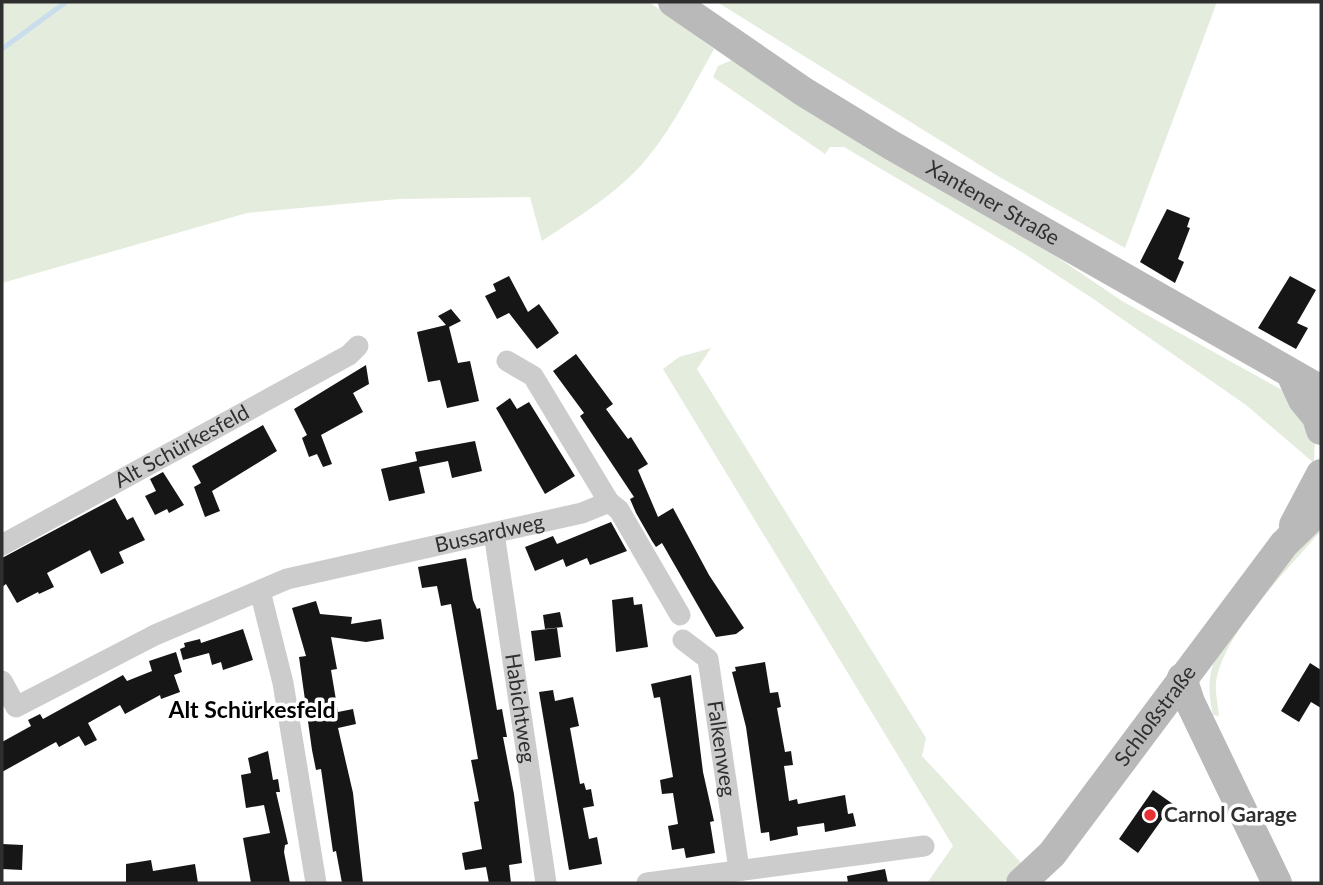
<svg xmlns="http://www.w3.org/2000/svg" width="1323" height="885" font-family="Lato,sans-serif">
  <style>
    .green { fill: #e4ecdd }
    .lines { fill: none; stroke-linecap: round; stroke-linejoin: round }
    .stream { stroke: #c9ddec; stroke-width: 5 }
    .building { fill: #161616 }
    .street { stroke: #ccc; stroke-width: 21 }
    .secondary { stroke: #b9b9b9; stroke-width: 30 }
    .poi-dot { fill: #e73135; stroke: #fff; stroke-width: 2.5 }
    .labels { text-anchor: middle; stroke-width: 7; stroke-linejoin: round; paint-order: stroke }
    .street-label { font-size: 21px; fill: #2f2f2f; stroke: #fff }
    .poi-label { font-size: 21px; font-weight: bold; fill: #2f2f2f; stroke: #fff; text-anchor: start }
    .neighbourhood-label { font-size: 23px; font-weight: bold; fill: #000; stroke: #fff }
  </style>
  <rect width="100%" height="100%" fill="#fff"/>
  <path class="green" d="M2,2h647l65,47c-21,37 -39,75 -66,108 -28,35 -69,59 -106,84l-12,-44 -132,2 -151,14 -245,70z
    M717,2h500l-92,246 -129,-73z
    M732,60l165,104 160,93 65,44 160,89 33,47 -1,26 -68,-58 -154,-107 -72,-47 -176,-104h-14l-5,7 -112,-77 5,-11z
    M711,348l-14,21 229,369 -4,18 102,110 -22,17h-75l26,-37 -290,-477 16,-12z
    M1321,518v13c-30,34 -101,107 -105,152 -1,10 2,22 3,33l-6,-1c-3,-14 -5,-29 -2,-43 7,-34 85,-122 110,-154z"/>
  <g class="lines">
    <path class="stream" d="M2,49l64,-47"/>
  </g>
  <path class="building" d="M1167,209l23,9 -3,9 3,1 -12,31 6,3 -9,21 -35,-21z
    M509,276l19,36 11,-8 20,29 -22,16 -28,-36 -12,6 -12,-23 11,-5 -3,-7z
    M1290,276l26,14 -19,33 11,5 -12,21 -38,-21z
    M451,309l10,12 -12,6 9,36 12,-2 9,40 -32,7 -7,-28 -12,2 -11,-50 29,-7 -8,-9z
    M576,354l37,50 -7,5 22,30 3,-2 17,27 -10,6 20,47 15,-9 36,67 35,53 -8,6 -20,3 -54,-94 -6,4 -4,-6 -16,-28 -6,-14 4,-2 -54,-81 4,-3 -31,-42z
    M366,365l3,19 -16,9 10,19 -42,23 11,29 -9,3 -6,-13 -8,3 -7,-19 5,-3 -13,-26z
    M510,398l7,11 12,-7 46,74 -30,18 -49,-86z
    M263,425l14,26 -65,40 8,20 -15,6 -11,-30 7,-4 -9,-17z
    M475,441l7,30 -30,7 -4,-17 -29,6 6,26 -36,8 -8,-32 36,-8 -2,-9z
    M163,472l21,33 -15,8 -2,-4 -12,6 -10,-19 11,-5 -6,-12z
    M115,498l12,22 6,-3 12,23 -26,12 5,11 -23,11 -11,-24 -43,23 7,14 -15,7 -1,-2 -21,11 -11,-19 -4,3v-29z
    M611,522l16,29 -37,14 -3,-7 -21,9 -3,-8 -28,12 -10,-24 28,-11 4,8z
    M466,558l7,42 4,9 3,-1 17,102 5,-1 5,28h-4l11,57 8,69 -13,2 2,18h-22l-3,-16 -21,3 -3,-17 20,-4 -8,-47 5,-1 -8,-41 7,-1 -27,-155 -10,2 -4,-20 -15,2 -4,-21z
    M633,597l1,8 8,-1 6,43 -32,5 -4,-52z
    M316,601l4,13 32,3 -1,7 30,-5 3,20 -18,3 -35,-5 6,32 -6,1 7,42 15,-3 3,15 -18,4 15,65 10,90h-21l-6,-32 -3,1 -12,-83 -5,1 -4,-20 -13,-93 7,-1 -14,-48z
    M560,612l3,15 -18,2 -2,-14z
    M557,628l4,29 -26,4 -4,-30z
    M243,629l10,31 -30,10 -2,-8 -9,3 -3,-12 -26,7 -3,-11 5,-2 -1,-4 16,-4 1,4z
    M176,652l6,20 -8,3 6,17 -19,7 -1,-4 -35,19 -5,-9 -32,18 9,17 -12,6 -6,-10 -20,11 -3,-5 -54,30v-30l29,-16 -3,-6 12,-6 3,5 80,-44 4,6 25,-10 -3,-10z
    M765,662l5,31 8,-1 3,15 -4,1 8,44 6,-1 2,14 -9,1 5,35 8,-2 1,5 47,-9 3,19 5,-1 3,13 -31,6 -1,-9 -27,4 1,8 -28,6 -1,-9 -8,1 -15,-106 -14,-55 4,-1 -1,-4z
    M1310,663l11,7v38l-10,-6 -12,20 -18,-11z
    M691,675l12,97 11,49 -4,1 5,31 -29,5 -2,-10 -12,2 -4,-24 10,-2 -5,-31 -11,1 -2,-14 13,-3 -13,-80 -6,1 -3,-14z
    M553,690l2,11 18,-4 6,29 -9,2 10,56 4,-1 2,7 5,-1 3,17 -11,2 6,31 8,-2 5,27 -33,6 -30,-178z
    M268,751l5,29 5,-1 2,13h-4l12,52 -3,1 -1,7 6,31h-39l-8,-45 27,-5 -6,-28 -18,3 -5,-33 10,-2 -3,-15z
    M1153,790l20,14 -35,49 -19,-14z
    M2,844l21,1 -1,25 -20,-1z
    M151,860l2,11 42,-7 3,19h-72v-19z
    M885,869l3,14h-40l-1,-7z"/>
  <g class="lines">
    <g class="street">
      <path d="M507,361l26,15 76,126"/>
      <path id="s1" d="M494,533l52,350"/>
      <path id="s2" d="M2,545l347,-190 9,-9"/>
      <path d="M260,591l23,92 33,200"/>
      <path id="s3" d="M683,640l25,19 31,210"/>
      <path id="s4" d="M2,681l14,26 139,-72 132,-56 295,-66 27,-11 10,8 61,105"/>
      <path d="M647,883l277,-37"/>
    </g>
    <g class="secondary">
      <path id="s5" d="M673,2l131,90 87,53 430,245"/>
      <path d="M1291,374l12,26 14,17 4,13"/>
      <path d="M1294,525l27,-51"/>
      <path d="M1182,678l8,24 87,181"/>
      <path id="s6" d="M1021,883l31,-29 232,-310 37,-36"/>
    </g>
  </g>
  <circle class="poi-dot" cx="1150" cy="815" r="7"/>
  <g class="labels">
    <g class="street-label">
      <text dy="7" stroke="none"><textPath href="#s5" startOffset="378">Xantener Straße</textPath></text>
      <text dy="7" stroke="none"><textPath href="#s2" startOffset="205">Alt Schürkesfeld</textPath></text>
      <text dy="7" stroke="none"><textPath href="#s4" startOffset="537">Bussardweg</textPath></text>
      <text dy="7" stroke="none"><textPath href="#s1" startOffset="177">Habichtweg</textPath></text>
      <text dy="7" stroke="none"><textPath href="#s6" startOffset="215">Schloßstraße</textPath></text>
      <text dy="7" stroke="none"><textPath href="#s3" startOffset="122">Falkenweg</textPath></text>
    </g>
    <g class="poi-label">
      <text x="1164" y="822">Carnol Garage</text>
    </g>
    <g class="neighbourhood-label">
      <text x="252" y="718">Alt Schürkesfeld</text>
    </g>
  </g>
  <rect width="1323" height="885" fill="none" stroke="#2f2f2f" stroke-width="7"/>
</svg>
